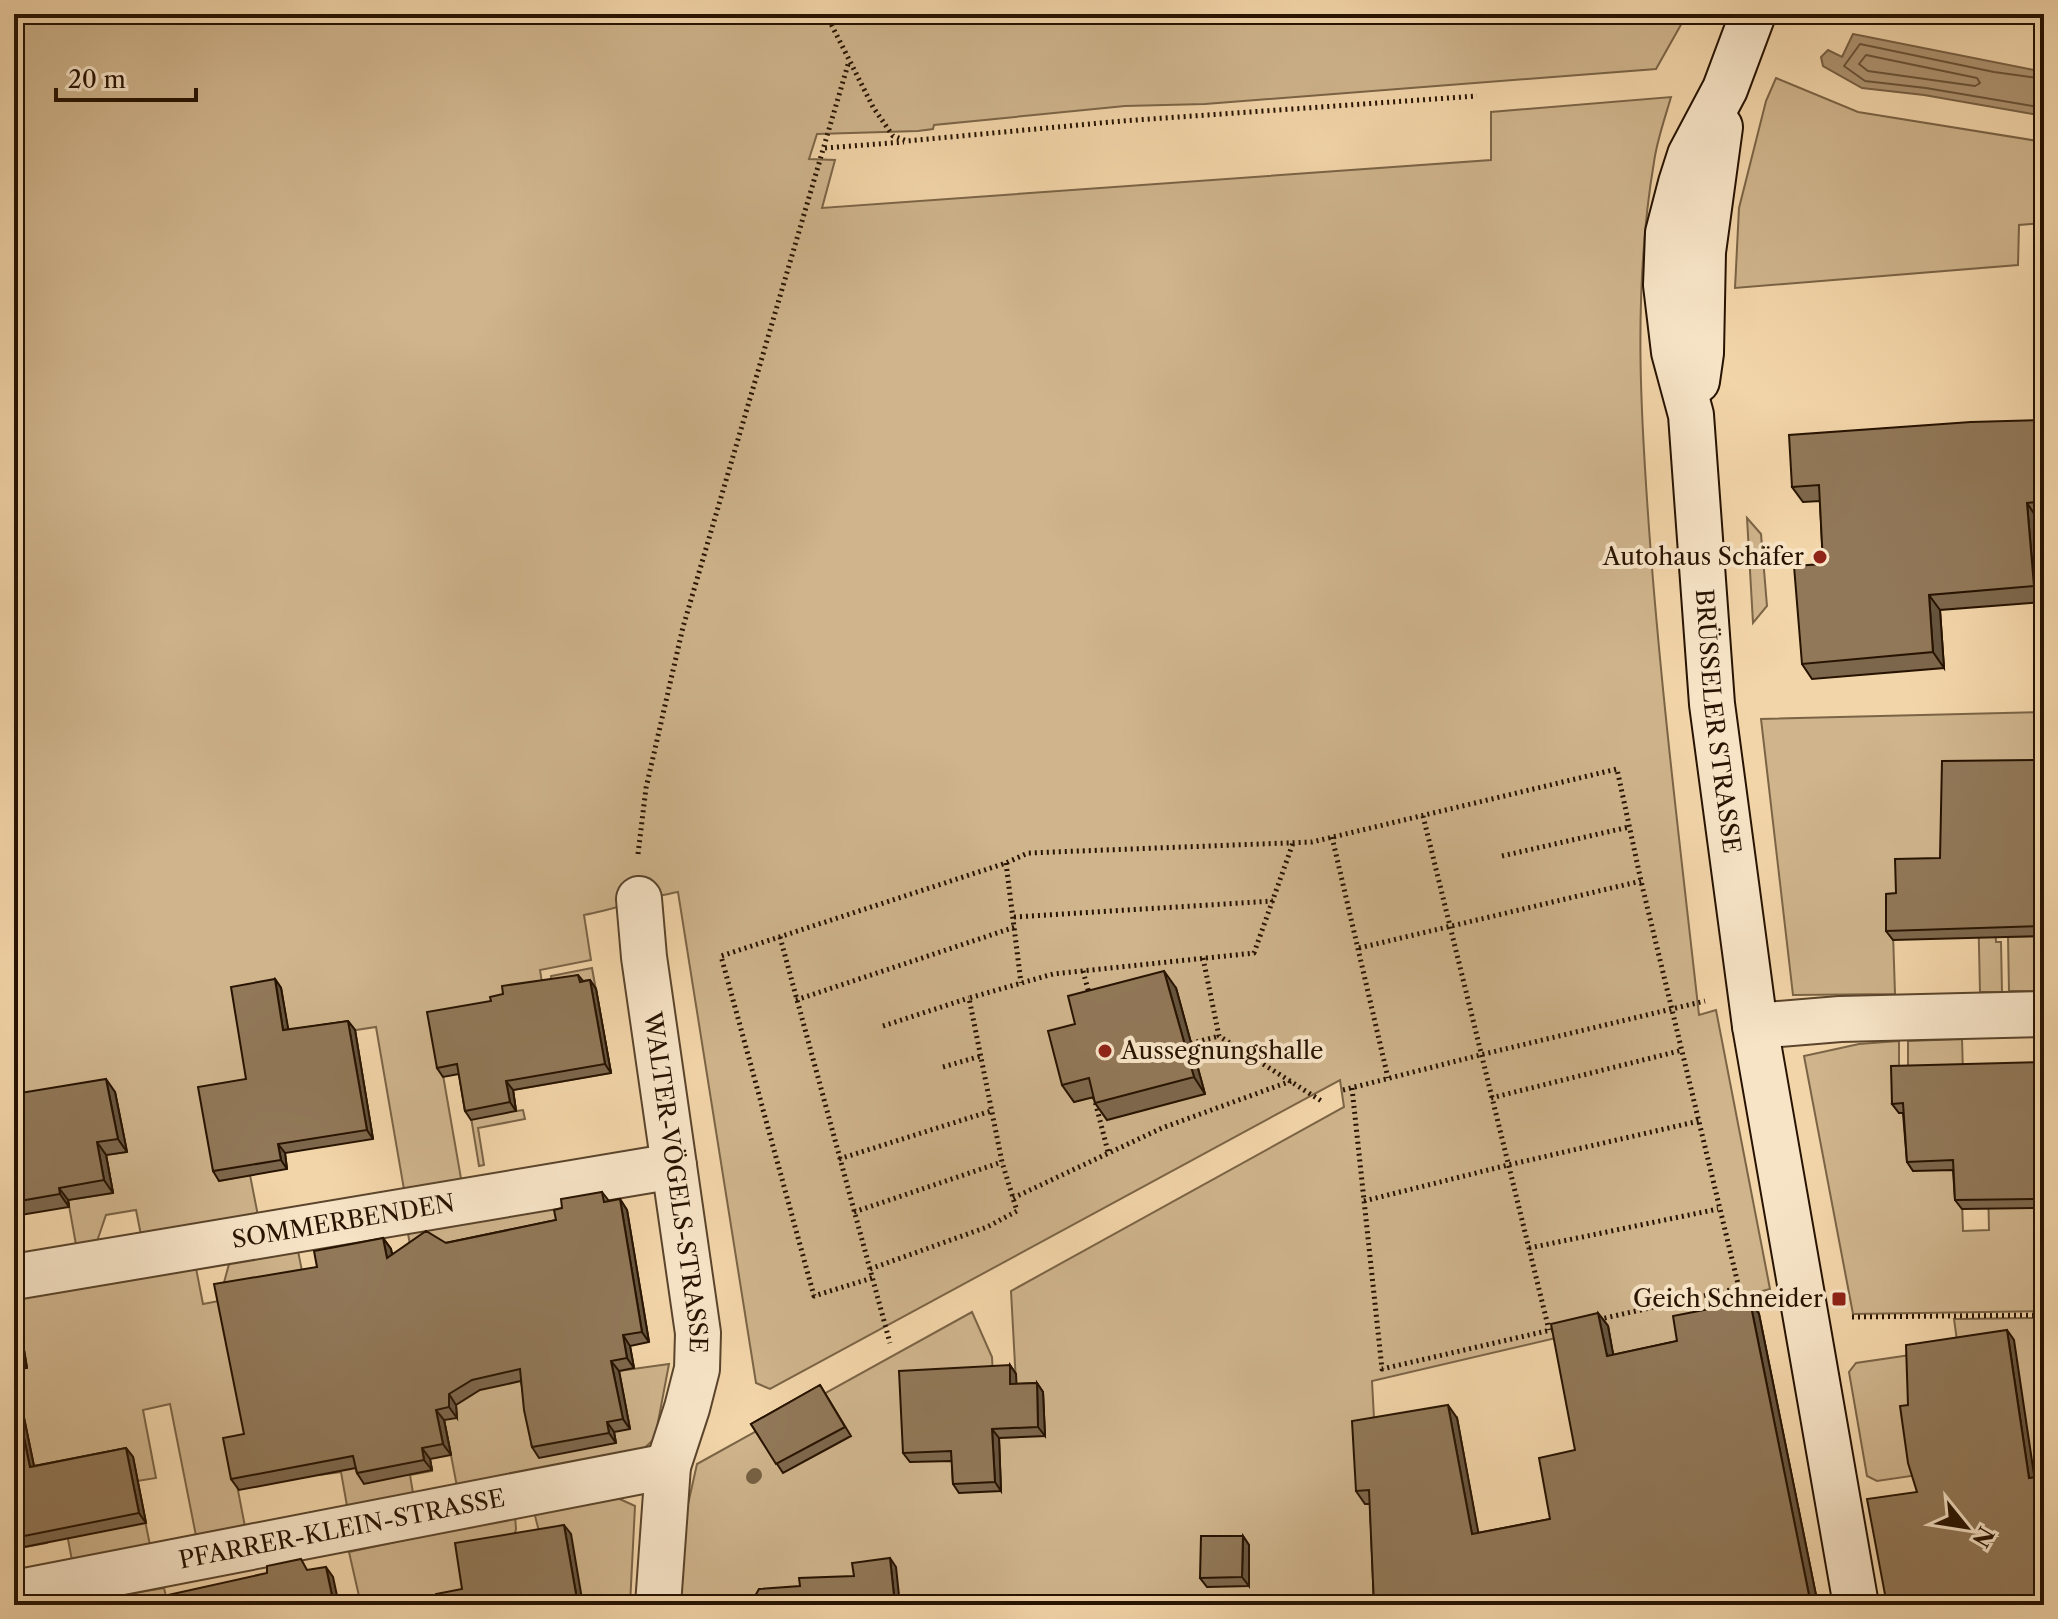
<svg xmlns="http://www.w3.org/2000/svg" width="2058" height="1619" font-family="'Libre Caslon Text',serif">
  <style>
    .green { fill: #cfb48c; stroke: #7b6446; stroke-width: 2 }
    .water { fill: #ad9370; stroke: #776044; stroke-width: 2 }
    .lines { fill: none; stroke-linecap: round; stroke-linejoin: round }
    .shore { stroke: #6a5338; stroke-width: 2 }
    .stream { stroke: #776044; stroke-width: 14 }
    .street-casing { stroke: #5a442b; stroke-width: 48 }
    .secondary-casing { stroke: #271301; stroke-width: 48 }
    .path { stroke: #271301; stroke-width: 5; stroke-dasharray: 2 4; stroke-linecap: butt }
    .street { stroke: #f7e4c7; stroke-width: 44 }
    .secondary { stroke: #f7e4c7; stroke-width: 44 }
    .wall { fill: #7d674c; stroke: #271301; stroke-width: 2 }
    .shaded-wall { fill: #66543e; stroke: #271301; stroke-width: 2 }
    .building { fill: #917858; stroke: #271301; stroke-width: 2 }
    .poi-dot { fill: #8f2418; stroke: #f7e4c7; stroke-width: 3 }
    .labels { text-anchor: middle; stroke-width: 8; stroke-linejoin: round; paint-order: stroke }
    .poi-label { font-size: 24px; fill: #271301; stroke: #f7e4c7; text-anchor: end }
    .street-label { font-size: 24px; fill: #271301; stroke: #f7e4c7 }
  </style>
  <rect width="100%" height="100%" fill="#f2d5a9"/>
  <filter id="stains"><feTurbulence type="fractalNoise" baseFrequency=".0025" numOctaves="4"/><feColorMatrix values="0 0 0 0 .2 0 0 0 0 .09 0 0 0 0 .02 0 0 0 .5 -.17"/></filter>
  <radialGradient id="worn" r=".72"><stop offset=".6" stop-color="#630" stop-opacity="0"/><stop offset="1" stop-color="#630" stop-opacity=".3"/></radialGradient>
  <path class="green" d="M14,14h1673l-31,55 -451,35 -80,2 -191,19 -1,4 -15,2 -101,3 -8,25 26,1 -13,48 669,-48v-48l180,-15c-6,21 -14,43 -17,65 -22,130 -13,262 -3,393 12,154 31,307 48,460l17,-5 54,279 -15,4 4,21 -77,16 22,111 -88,-74 -9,-41 -235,55 12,224h-709l3,-56 19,-85 275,-152 20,45 1,18 25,45 -7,-129 333,-184 -4,-27 -570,309 -14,-6 -78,-491c-33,6 -62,17 -94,23l7,45 -51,10 3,19h10l-2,-13 41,-8 19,105 -98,17 3,21 7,-1 2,9 -47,9 6,37 -5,1 -23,-140 -21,3 28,161 -57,11 -30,-174 -46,7 -69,18 -44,117 2,12 31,-6 10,51 -117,19 -7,-35 -30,5 -13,38 -15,3 -10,-56 45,-7 -7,-38 20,-3 -112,-30z
    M1776,78l82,34 186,30v81l-25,2 -1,40 -283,23 4,-80 27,-107z
    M1747,518l14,16 6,72 -14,17z
    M2044,712v74l-50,114 2,42h5l1,50h-22l-4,-181 -23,41 -51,50 -10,1 3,91 -102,1 -32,-276z
    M2044,936v55h-35l-1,-54z
    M1962,1039l1,34 -55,2v-34z
    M1899,1041v72l10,-1 52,58 2,61 26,-1 -1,-47 50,26h6v102l-191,3 -49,-258 55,-12z
    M566,1196l53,175 50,-7 -14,74 -24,23 -172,36 -19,-99 -19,16 11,57 -22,4 3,18 -66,13 -6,-34 -22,3 -89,-26 17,88 -49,9 -28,-142 -27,6 13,68 -19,3 15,74 -78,16 -10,-53 -21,4 4,21 -33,6v-260l180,-31 9,46 16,-3 13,-48 64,-12 7,35 108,-26 -5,-27z
    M2044,1318v287l-86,-136 -81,12 -10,-5 -18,-104 7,-9 102,-15 -4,-29z
    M611,1495l24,11 -5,99h-269l-12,-53 166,-36 1,13 -3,14 28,-4 -7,-27z
    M164,1588l4,17h-50l-2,-9z"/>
  <path class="water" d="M1853,34l191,38v44l-120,-21 -62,-7 -39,-22 -2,-9 7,-7 14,7z"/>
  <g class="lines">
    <path class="shore" d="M1866,55l111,23 3,5 -5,3 -107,-15 -9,-7z
      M2044,79l-50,-7 -134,-28 -16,22 21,15 61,7 118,20"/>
    <path class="stream" d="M753,1477l2,-2"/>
    <defs>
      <g id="street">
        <path id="s1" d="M639,899l5,58 54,376 -1,36 -10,39 -19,58 -10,139"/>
        <path d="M1755,1026l85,-7 204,-5"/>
        <path id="s2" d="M14,1277l660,-111"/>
        <path id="s3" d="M14,1593l654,-127"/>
      </g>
      <g id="secondary">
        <path id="s4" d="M1753,14l-28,75 -35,66 -9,28 -13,50 -2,52 8,67 17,63 21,289 43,322 101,579"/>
        <path d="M1697,381l4,-28 2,-101 17,-125"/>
      </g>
    </defs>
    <use href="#street" class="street-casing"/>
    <use href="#secondary" class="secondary-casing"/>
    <path class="path" d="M826,14l47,93 20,29 14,5 215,-20 355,-25
      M825,148l79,-6
      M1423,816l126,514
      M1332,837l56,241
      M638,854l8,-66 37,-161 166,-566
      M1502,856l127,-29
      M1006,863l15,120
      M1014,917l259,-16
      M780,937l110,406
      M1359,948l282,-67
      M1203,958l16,78 104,66
      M1083,971l7,26
      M796,1000l219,-73
      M883,1026l86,-28
      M1185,1045l34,-9
      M943,1067l38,-11
      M1352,1088l30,281 173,-40
      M1343,1090l137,-35 225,-54
      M1094,1097l14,55
      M1491,1098l192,-48
      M839,1159l152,-48
      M1013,1198l149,-70 129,-47
      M1364,1201l144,-36 191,-44
      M854,1212l148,-50
      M1529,1248l189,-39
      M870,1269l117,-42 30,-16 -15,-49 -33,-164 84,-24 201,-21 39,-110
      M872,1278l-58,18 -93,-340 285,-93 22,-10 284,-11 305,-73 24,112 98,407 -143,32
      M1852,1317l192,-2"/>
    <use href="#street" class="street"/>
    <use href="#secondary" class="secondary"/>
  </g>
  <path class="wall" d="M2044,420v97l-7,1 7,84 -104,8 4,58 -132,11 -10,-15 21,-100 -3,-63 -17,1 -11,-15z
    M2037,760l6,9 1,8v159l-151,4 -7,-9 54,-73z
    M578,975l5,6 7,-1 6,9 15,84 -98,17 3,21 -45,9 -6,-9 -6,-37 -16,3 -6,-9 54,-67 12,-7z
    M275,979l6,9 7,42 60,-9 7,9 18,109 -88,14 2,16 -68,12 -6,-10 33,-92z
    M1176,988l29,106 -98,26 -12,-17 -1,-6 -20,5 -12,-17 13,-61z
    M2044,1062v146l-82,1 -7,-9 -2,-30 -40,1 -6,-9 -4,-49h-4l-7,-9z
    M115,1092l12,60 -21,3 7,38 -45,7 1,7 -48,8 -7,-10v-111z
    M602,1192l7,9 11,-2 7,11 22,132 -19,4 4,22 -15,3 11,58 -16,3 2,11 -77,15 -7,-11 -11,-66 -41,9 -24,15 1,13 -13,2 7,35 -21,4 2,11 -68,14 -7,-11 -1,-5 -117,22 -8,-11 13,-45 73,-167 66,-29 8,11 1,5 164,-34 6,-12z
    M14,1313l5,7 8,48 -13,2 20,96 92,-18 7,9 13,66 -132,26z
    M1598,1313l10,13 5,29 64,-14 82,-27 59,291h-444l-4,-101h-5l-9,-13 101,-73 21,115 72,-14 25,-69z
    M1010,1365l6,9v10l21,-1 6,9 2,44 -46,2 2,53 -42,2 -6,-9 -1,-23 -42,1 -7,-9z
    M820,1385l31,51 -68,37 -32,-49z
    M1243,1536l6,9v41l-42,1 -7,-9z"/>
  <path class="shaded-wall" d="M2027,503l10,15 7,83 -10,-15z
    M1929,595l11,15 4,58 -11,-16z
    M2037,760l6,9 1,17 -7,-9z
    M1164,971l12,17 29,106 -11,-17z
    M275,979l6,9 9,51 -7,-9z
    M590,980l6,9 15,84 -6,-9z
    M348,1021l7,9 18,109 -6,-9z
    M106,1079l9,13 12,60 -9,-13z
    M506,1081l7,9 3,21 -6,-9z
    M97,1142l9,13 7,38 -9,-13z
    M278,1144l7,9 2,16 -6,-9z
    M59,1188l9,12 1,7 -9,-13z
    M620,1199l7,11 22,132 -7,-10z
    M383,1238l8,11 3,19 -7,-10z
    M1750,1301l9,13 59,291h-7z
    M14,1313l5,7 8,48 -6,-9 -7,-38z
    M1598,1313l10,13 8,44 -9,-14z
    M2007,1330l7,10 22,148 -7,-10z
    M623,1335l7,11 4,22 -7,-10z
    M611,1361l8,10 11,58 -7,-10z
    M1010,1365l6,9 1,19 -7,-9z
    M14,1369l22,107 -6,-9 -16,-77z
    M1037,1383l6,9 2,44 -7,-9z
    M449,1394l7,11 1,13 -8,-11z
    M1448,1405l9,13 24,129 -9,-13z
    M436,1410l8,10 7,35 -8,-11z
    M607,1422l7,10 2,11 -7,-10z
    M992,1429l7,9 2,53 -6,-9z
    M126,1448l7,9 13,66 -7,-10z
    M422,1448l8,11 2,11 -8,-10z
    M564,1525l7,9 12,71h-5z
    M1243,1536l6,9v41l-7,-9z
    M890,1558l6,9 4,38h-5z
    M326,1567l7,10 6,28h-5z"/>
  <path class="building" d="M2044,420v81l-17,2 7,83 -105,9 4,57 -131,12 -8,-98 29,-2 -4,-79 -27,2 -3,-52 182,-13z
    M2037,760v17h7v149l-158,5v-37l10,-1 -1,-34 45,-1 2,-97z
    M1164,971l30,106 -99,26 -6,-25 -27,7 -14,-54 27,-7 -7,-28z
    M578,975l2,7 10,-2 15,84 -99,17 4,21 -45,9 -8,-47 -20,4 -10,-56 64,-11 -1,-4 13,-3 -1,-8z
    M275,979l8,51 65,-9 19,109 -89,14 3,16 -68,11 -15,-84 48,-8 -15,-92z
    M2044,1062v137l-89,1 -2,-40 -46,2 -4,-59 -11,1 -1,-38z
    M106,1079l12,60 -21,3 7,38 -45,8 1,6 -46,8v-108z
    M602,1192l2,10 16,-3 22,133 -19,3 4,23 -16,3 12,58 -16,3 2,11 -77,14 -8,-37 -4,-41 -48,11 -23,14v13l-13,3 7,34 -21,4 2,12 -67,13 -4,-17 -122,23 -8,-41 21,-4 -30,-150 103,-17 -3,-16 43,-8 26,-5 4,20 39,-27 20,12 110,-23 -2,-10 8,-2 -1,-9z
    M1750,1301l61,304h-165v-4l-18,4h-254l-5,-115 -13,1 -4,-70 96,-16 24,129 78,-15 -11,-61 36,-8 -24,-126 47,-11 9,43 70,-15 -4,-25z
    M14,1321l7,38 -7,1z
    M2007,1330l22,148 13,-2 2,8v121h-157l-20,-106 50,-7 -9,-29 -8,-57 8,-1 -2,-60z
    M1010,1365v19l27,-1 1,44 -46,2 3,53 -42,2 -2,-33 -48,2 -4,-82z
    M820,1385l25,42 -69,37 -25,-40z
    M14,1390l16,77 96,-19 13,65 -125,25z
    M564,1525l14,80h-140l-2,-11 26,-5 -7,-46z
    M1201,1536h42l-1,41 -42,1z
    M890,1558l5,47h-145l9,-16 41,-3 -1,-8 55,-2 -2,-13z
    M301,1559l6,11 19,-3 8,38h-211l144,-32v-7z"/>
  <g class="poi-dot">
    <circle cx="1820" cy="557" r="8"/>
    <circle cx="1105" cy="1051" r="8"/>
    <rect x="1831" y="1291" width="16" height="16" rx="4"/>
  </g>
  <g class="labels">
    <g class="poi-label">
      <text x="1804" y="565">Autohaus Schäfer</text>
      <text x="1121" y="1059" text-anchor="start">Aussegnungshalle</text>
      <text x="1823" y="1307">Geich Schneider</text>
    </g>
    <g class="street-label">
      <text dy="8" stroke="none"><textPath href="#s4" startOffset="728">BRÜSSELER STRASSE</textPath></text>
      <text dy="8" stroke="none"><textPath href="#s1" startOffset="286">WALTER-VÖGELS-STRASSE</textPath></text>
      <text dy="8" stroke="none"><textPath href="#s2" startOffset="334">SOMMERBENDEN</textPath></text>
      <text dy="8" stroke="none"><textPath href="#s3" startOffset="334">PFARRER-KLEIN-STRASSE</textPath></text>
    </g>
  </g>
  <rect width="2058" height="1619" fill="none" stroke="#f2d5a9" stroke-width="48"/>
  <rect x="16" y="16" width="2026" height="1587" fill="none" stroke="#271301" stroke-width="4"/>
  <rect x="24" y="24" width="2010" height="1571" fill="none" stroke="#271301" stroke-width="2"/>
  <g transform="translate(1966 1527) rotate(120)" stroke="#f7e4c7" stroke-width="6" paint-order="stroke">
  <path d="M0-6L14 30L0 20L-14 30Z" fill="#271301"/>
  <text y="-12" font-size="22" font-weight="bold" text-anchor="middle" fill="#271301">N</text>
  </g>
  <path d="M56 88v12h140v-12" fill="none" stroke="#271301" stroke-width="4"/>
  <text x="68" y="88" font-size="24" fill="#271301" stroke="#f7e4c7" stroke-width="6" paint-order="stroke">20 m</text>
  <rect width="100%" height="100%" filter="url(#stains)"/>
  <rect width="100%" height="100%" fill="url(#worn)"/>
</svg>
